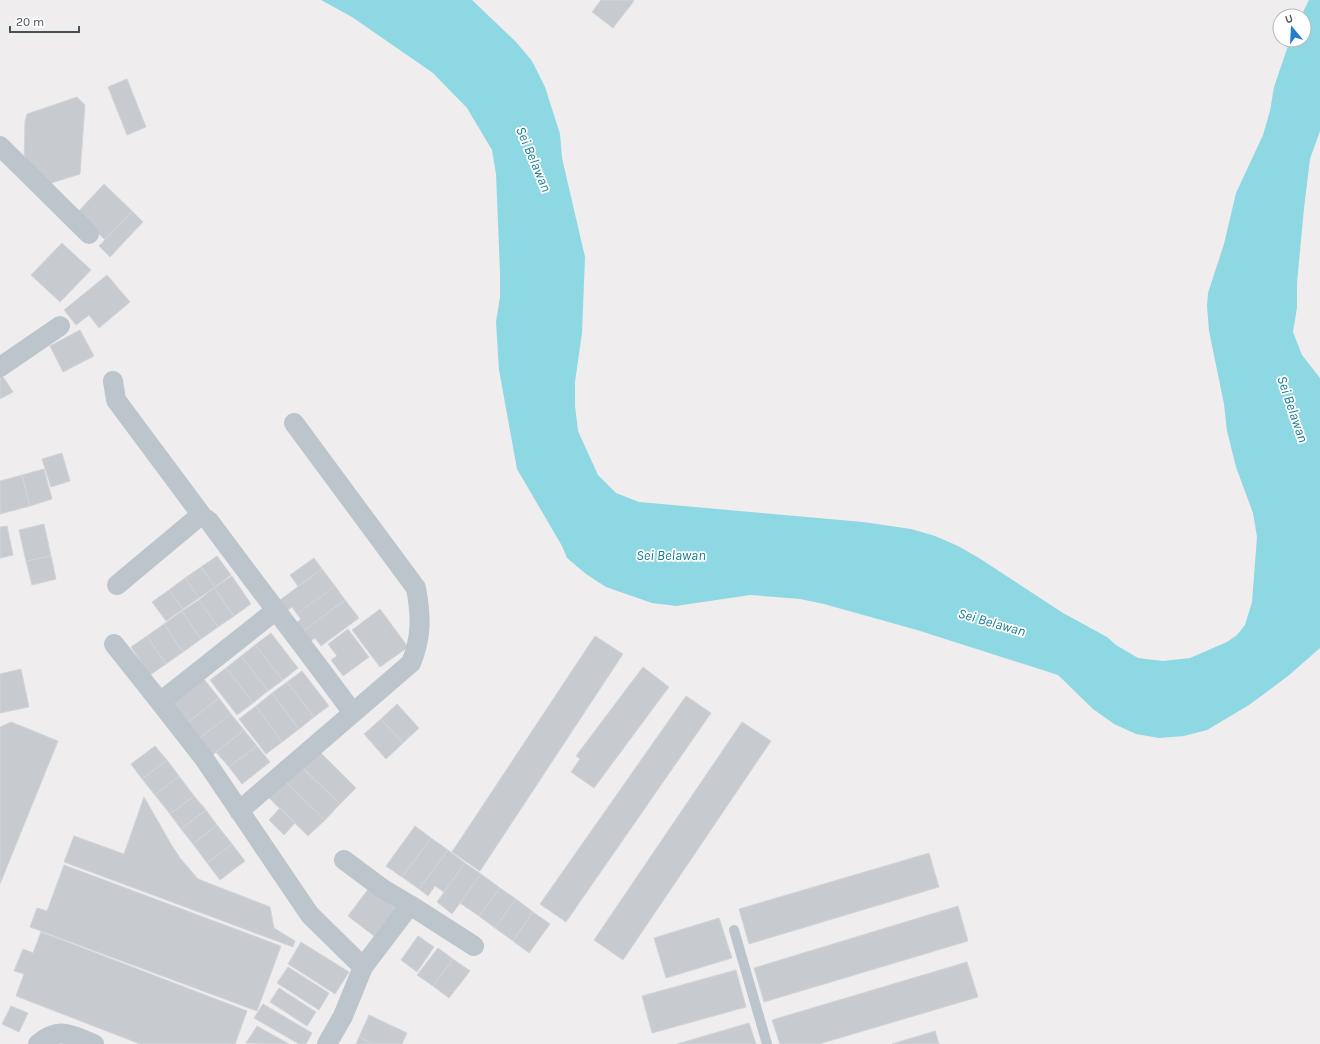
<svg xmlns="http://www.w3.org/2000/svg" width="1320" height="1044" font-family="Karla,sans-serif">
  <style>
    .water { fill: #8ed8e4 }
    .building { fill: #c7cacf; stroke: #d1d4d8 }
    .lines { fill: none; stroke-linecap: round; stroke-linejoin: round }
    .service { stroke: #bcc5cb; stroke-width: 10 }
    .minor { stroke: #bcc5cb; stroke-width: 20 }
    .labels { text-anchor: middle; stroke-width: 3.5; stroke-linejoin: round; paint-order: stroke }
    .water-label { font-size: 14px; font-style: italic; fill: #167d8e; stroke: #fff }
  </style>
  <rect width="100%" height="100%" fill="#efeded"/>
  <path class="water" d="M321,0h151l44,42 16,19 13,26 15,47 2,24 23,99 -3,76 -7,49v24l3,25 20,44 18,18 23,9 224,20 48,7 24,7 23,10 21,12 84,55 44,24 9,8 22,13 25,3 27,-3 37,-16 10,-7 8,-10 7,-23 5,-65 -4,-24 -17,-46 -9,-36 -3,-27 -15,-73 -2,-25 1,-13 16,-49 12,-51 27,-58 7,-24 4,-24 16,-47h14v-24h-3l8,-16h11v131l-10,28 -6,49 -7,75v25l-4,24 9,23 18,23v270l-32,28 -39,29 -42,25 -23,6 -25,2 -23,-4 -22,-10 -21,-15 -35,-34 -141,-45 -93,-26 -24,-5 -50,-4 -74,11 -24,-3 -46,-16 -20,-13 -19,-16 -5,-12 -45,-77 -18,-99 -3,-48 4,-25v-25l-4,-98 -4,-24 -25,-42 -34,-35 -81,-56z"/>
  <path class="building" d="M601,0h32l1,1 -21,27 -21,-16z
    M127,79l19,48 -19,8 -19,-48z
    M77,97l8,8 -5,69 -35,11 -21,-21 1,-42 2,-8z
    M104,184l28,27 -27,29 -28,-27z
    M132,211l11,11 -33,35 -11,-11z
    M62,243l29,27 -31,32 -29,-27z
    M107,275l23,27 -31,26 -10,-13 -13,10 -12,-15z
    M80,330l14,26 -31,16 -13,-26z
    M2,375l11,17 -13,7v-23z
    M62,453l8,28 -19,6 -9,-28z
    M44,469l8,30 -22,7 -8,-31z
    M22,475l8,31 -30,8v-33z
    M44,524l7,32 -25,5 -7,-31z
    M7,526l6,29 -13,3v-31z
    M51,556l5,23 -24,6 -6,-24z
    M217,556l14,19 -16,12 -14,-20z
    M314,558l8,11 -24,17 -8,-11z
    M201,567l14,20 -16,11 -14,-20z
    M322,569l13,17 -38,28 -5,-7 -4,3 -8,-10z
    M232,576l19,28 -17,12 -20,-28z
    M185,578l14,20 -16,11 -14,-19z
    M335,586l10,14 -44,33 -6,-9 6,-5 -4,-5z
    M214,588l20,28 -16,11 -19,-27z
    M169,590l14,19 -17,12 -14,-19z
    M199,600l19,27 -17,12 -19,-28z
    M345,600l14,18 -38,28 -6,-8 -7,5 -7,-10z
    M380,609l28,38 -28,20 -28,-37z
    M182,611l19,28 -18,13 -19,-28z
    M164,624l19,28 -17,12 -19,-28z
    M348,629l21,28 -26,19 -12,-16 6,-4 -9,-12z
    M271,633l27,35 -15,12 -28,-35z
    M147,636l19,28 -16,11 -19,-28z
    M595,636l28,18 -143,217 -28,-19z
    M255,645l28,35 -15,11 -27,-35z
    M241,656l27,35 -15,12 -27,-35z
    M643,667l26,20 -75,101 -23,-16 9,-13 -4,-3z
    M226,668l27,35 -16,12 -27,-35z
    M21,669l8,38 -29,6v-39z
    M302,671l27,35 -15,11 -27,-35z
    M203,678l16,20 -33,26 -16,-20z
    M287,682l27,35 -15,12 -27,-36z
    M272,693l27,36 -17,13 -26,-36z
    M686,696l25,17 -145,209 -26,-18z
    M219,698l12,16 -33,25 -12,-15z
    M397,704l22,24 -16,15 -22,-24z
    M256,706l26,36 -16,12 -27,-35z
    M231,714l13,16 -33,26 -13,-17z
    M381,719l22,24 -17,16 -22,-25z
    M11,722l47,19 -58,143v-157z
    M742,722l29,19 -148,219 -29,-20z
    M244,730l13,16 -28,21 -13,-15z
    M155,746l12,14 -25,19 -11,-15z
    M257,746l13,16 -28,22 -13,-17z
    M320,752l36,36 -16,16 -37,-35z
    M167,760l12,16 -24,19 -13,-16z
    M299,764l41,40 -15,16 -42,-41z
    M179,776l15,20 -24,18 -15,-19z
    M283,779l42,41 -17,16 -41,-40z
    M194,796l12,14 -25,19 -11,-15z
    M144,797l27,47 9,14 18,21 72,28 4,21 21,13 -2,6 -229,-85 10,-26 50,18z
    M280,808l15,15 -11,12 -15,-15z
    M206,810l11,15 -24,19 -12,-15z
    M217,825l15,19 -25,19 -14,-19z
    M415,826l16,12 -29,39 -16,-11z
    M431,838l17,12 -29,39 -17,-12z
    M232,844l13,17 -25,19 -13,-17z
    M448,850l17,13 -21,29 -9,-6 -7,10 -9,-7z
    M929,853l10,34 -190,57 -10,-35z
    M465,863l16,11 -29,40 -15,-12z
    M64,865l217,81 -24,65 -227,-84 7,-19 10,3z
    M481,874l19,14 -21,28 -19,-13z
    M369,888l27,21 -22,27 -26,-20z
    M500,888l16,11 -21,29 -16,-12z
    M516,899l17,13 -20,29 -18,-13z
    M958,906l10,35 -204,61 -10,-34z
    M533,912l17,12 -21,29 -16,-12z
    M719,918l13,40 -66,20 -12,-40z
    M41,932l206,79 -12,33h-95l-124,-48 8,-22 -10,-3 9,-22 10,4z
    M418,936l16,11 -17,25 -16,-12z
    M301,942l48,30 -14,22 -47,-30z
    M438,948l15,11 -20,27 -16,-11z
    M453,959l17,12 -21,27 -16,-12z
    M967,962l11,35 -159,47h-39l-8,-24z
    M288,967l41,26 -10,17 -42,-27z
    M736,970l10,37 -94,26 -10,-37z
    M279,988l37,24 -9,14 -37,-24z
    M263,1004l49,29 -6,11h-7l-45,-26z
    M11,1006l17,7 -9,19 -17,-8z
    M369,1015l38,18 -5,11h-28l-15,-7z
    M749,1023l7,21h-79z
    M257,1026l32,18 -43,-1z
    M935,1031l4,13h-47z
    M359,1037l15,7h-18z"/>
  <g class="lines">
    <path class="service" d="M734,930l33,114"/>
    <path class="minor" d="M0,146l89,88
      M0,367l60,-41
      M113,381l3,19 87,117
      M117,585l79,-66 7,-2 6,4c48,65 97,128 144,192
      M275,611l-115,91 43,55 107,158 53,52 -20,49 -16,28
      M114,644l46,58
      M239,811l172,-148c11,-26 10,-48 5,-75l-122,-165
      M344,860l39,29 27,16 -47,62
      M410,905l64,41
      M38,1044c22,-18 32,-9 56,0"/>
  </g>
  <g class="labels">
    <g class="water-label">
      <text transform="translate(534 159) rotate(67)" y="5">Sei Belawan</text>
      <text transform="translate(1293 409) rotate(71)" y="5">Sei Belawan</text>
      <text x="671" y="560">Sei Belawan</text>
      <text transform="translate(992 622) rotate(16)" y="5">Sei Belawan</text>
    </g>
  </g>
  <g transform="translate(1292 28) rotate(342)"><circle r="19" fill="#ffffff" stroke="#b5b9bd"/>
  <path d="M0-3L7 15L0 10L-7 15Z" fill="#267cd0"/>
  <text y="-6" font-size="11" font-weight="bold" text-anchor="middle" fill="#475159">U</text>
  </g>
  <path d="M10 26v6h69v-6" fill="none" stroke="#475159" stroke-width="2"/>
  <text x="16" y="26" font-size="12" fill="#475159" stroke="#ffffff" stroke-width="3" paint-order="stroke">20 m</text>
</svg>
